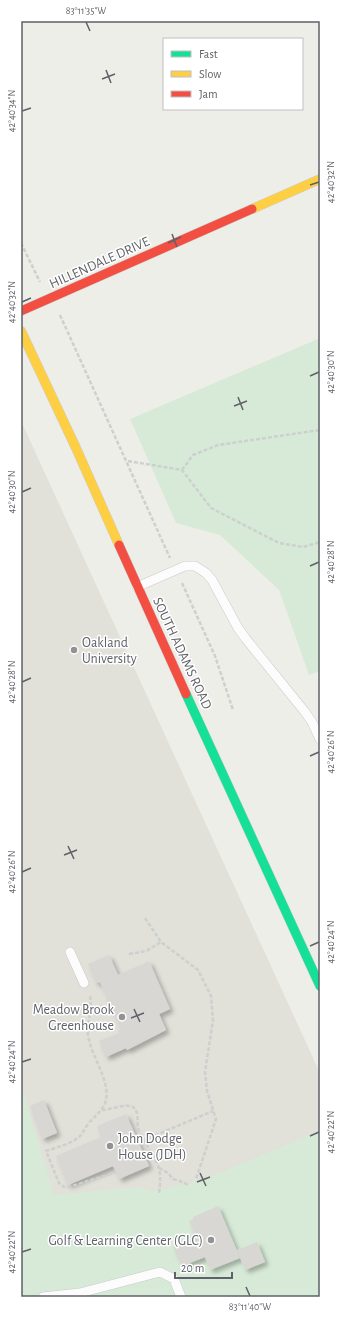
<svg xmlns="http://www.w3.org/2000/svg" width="341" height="1318" font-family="'Alegreya Sans',sans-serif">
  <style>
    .education { fill: #e1e0d9 }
    .green { fill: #d7ead7 }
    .building { fill: #d8d7d4; filter: url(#shadow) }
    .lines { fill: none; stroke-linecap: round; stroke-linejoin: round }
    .lane-casing { stroke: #cacaca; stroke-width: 10 }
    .fast-casing { stroke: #cbcbcb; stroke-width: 10 }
    .slow-casing { stroke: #cbcbcb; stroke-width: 10 }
    .jam-casing { stroke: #cbcbcb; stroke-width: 10 }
    .path { stroke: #ccd0ce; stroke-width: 2.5; stroke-dasharray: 4 2; stroke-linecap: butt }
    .lane { stroke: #fcfcfc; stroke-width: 9 }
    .fast { stroke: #16e098; stroke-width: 9 }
    .slow { stroke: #ffcf43; stroke-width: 9 }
    .jam { stroke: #f24e42; stroke-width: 9 }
    .ticks { fill: none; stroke: #5e6167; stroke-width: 1.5 }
    .poi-dot { fill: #909294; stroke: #fff; stroke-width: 1.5 }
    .labels { text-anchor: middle; stroke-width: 3; stroke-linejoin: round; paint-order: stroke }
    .street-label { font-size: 14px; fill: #5e6167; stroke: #fff }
    .poi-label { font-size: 14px; fill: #5e6167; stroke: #fff; text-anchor: start }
    .neatline { fill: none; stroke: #5e6167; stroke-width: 1.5 }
    .ticks-label { font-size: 10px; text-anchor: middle; fill: #5e6167 }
  </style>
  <defs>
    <filter id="shadow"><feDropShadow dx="3.5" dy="3.5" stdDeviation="2" flood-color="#0004"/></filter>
  </defs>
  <rect width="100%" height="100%" fill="#eeeee9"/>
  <path class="education" d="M21,421l299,652v224h-299z"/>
  <path class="green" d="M320,338v333l-11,4 -30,-85 -59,-55 -44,-12 -46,-104z
    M21,1084l33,111 86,-8 12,5 53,-13 115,-48v166h-299z"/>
  <path class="building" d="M109,955l9,20 31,-14 21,48 -11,5 7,16 -39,20 -1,-2 -20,9 -7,-16 20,-8 -1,-2 3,-2 -21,-47 -4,1 -8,-19z
    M44,1100l13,33 -15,6 -12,-33z
    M126,1114l23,52 -30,13 -6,-13 -45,19 -12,-29 45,-19 -4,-11z
    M218,1206l22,52 -30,12 -5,-13 -23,9 -9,-19 23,-10 -7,-16 4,-2v-2z
    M257,1242l8,20 -20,8 -8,-20z"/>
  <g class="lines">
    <defs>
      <path id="lane" d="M137,587l48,-21h10l11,7 6,7 26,48 8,11 59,73 7,10 8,17
        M70,952l14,31
        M43,1297l37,-4 80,-21 14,7 7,18"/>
      <path id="fast" d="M186,694l134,292"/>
      <path id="slow" d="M252,209l68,-30
        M21,331l55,117 43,97"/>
      <path id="jam" d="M21,311l231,-102
        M119,545l67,149"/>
    </defs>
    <use href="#lane" class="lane-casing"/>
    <use href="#fast" class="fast-casing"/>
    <use href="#slow" class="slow-casing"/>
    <use href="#jam" class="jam-casing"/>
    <path class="path" d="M21,243l19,39
      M60,315l110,243
      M128,461l54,9 29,38 68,35 24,4 17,-5
      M182,470l11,-15 25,-10 102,-15
      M182,583l33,73 18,54
      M145,918l16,24 37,28 13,26 2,24 -8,52 2,19 9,28 -20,60
      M129,954l17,-3 15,-9
      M90,996c3,13 -3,26 -2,39 3,19 15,35 18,52 3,21 -7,24 -18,37 -3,4 -5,9 -8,12 -8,8 -23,11 -34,15l13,32 5,4h5l47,-15
      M102,1110c8,0 24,-7 31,-3 6,4 4,14 5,21 5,14 17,27 21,41 2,9 1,16 0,25
      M144,1140l69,-29
      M159,1168l9,5 5,6 10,3 5,3"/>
    <use href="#lane" class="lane"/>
    <use href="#fast" class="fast"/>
    <use href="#slow" class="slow"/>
    <use href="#jam" class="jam"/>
  </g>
  <path class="ticks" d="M86,22l4,9M106,70l5,13M102,79l13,-5M22,111l9,-3M310,185l9,-3M172,234l5,13M168,243l13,-6M22,302l9,-4M310,376l9,-4M238,397l5,13M234,406l13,-5M22,492l9,-4M310,566l9,-4M22,682l9,-4M310,756l9,-4M68,846l6,13M64,855l13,-5M22,872l9,-4M310,946l9,-4M134,1009l6,13M131,1018l13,-5M22,1062l9,-3M310,1136l9,-4M200,1173l6,13M197,1182l13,-5M22,1252l9,-3M246,1287l4,9"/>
  <g class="poi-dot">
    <circle cx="74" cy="650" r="4"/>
    <circle cx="122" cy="1017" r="4"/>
    <circle cx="110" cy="1146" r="4"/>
    <circle cx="211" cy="1240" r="4"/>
  </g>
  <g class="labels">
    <g class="street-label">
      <text transform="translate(99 262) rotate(-24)" y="5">HILLENDALE DRIVE</text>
      <text transform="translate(183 653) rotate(65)" y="5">SOUTH ADAMS ROAD</text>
    </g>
    <g class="poi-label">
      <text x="82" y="647">Oakland<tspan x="82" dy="16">University</tspan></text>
      <text x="114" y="1014" text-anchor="end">Meadow Brook<tspan x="114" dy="16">Greenhouse</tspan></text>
      <text x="118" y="1143">John Dodge<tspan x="118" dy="16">House (JDH)</tspan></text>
      <text x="203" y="1245" text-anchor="end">Golf &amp; Learning Center (GLC)</text>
    </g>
  </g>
  <rect width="341" height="1318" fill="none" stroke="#ffffff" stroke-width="44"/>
  <rect x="163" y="38" width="140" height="72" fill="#ffffff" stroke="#bfc0c2"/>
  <rect x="171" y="51" width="20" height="6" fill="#16e098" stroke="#bfc0c2"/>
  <text x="199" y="58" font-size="12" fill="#5e6167">Fast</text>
  <rect x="171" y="71" width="20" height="6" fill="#ffcf43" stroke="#bfc0c2"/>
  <text x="199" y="78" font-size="12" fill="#5e6167">Slow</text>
  <rect x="171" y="91" width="20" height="6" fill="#f24e42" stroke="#bfc0c2"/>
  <text x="199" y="98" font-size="12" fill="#5e6167">Jam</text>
  <path d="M175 1272v6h57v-6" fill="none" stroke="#5e6167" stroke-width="2"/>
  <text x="181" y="1272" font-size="12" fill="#5e6167" stroke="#ffffff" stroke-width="3" paint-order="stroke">20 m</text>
  <rect x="22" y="22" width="297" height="1274" class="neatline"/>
  <g class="ticks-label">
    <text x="86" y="14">83°11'35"W</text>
    <text transform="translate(11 111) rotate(-90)" y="4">42°40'34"N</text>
    <text transform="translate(330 182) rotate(-90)" y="4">42°40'32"N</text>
    <text transform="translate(11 302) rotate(-90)" y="4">42°40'32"N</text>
    <text transform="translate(330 372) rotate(-90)" y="4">42°40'30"N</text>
    <text transform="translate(11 492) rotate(-90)" y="4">42°40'30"N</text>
    <text transform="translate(330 562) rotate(-90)" y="4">42°40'28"N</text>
    <text transform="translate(11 682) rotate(-90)" y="4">42°40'28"N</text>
    <text transform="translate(330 752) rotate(-90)" y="4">42°40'26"N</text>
    <text transform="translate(11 872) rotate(-90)" y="4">42°40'26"N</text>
    <text transform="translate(330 942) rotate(-90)" y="4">42°40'24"N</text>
    <text transform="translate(11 1062) rotate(-90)" y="4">42°40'24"N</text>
    <text transform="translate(330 1132) rotate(-90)" y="4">42°40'22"N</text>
    <text transform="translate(11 1252) rotate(-90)" y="4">42°40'22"N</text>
    <text x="250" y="1310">83°11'40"W</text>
  </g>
</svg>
